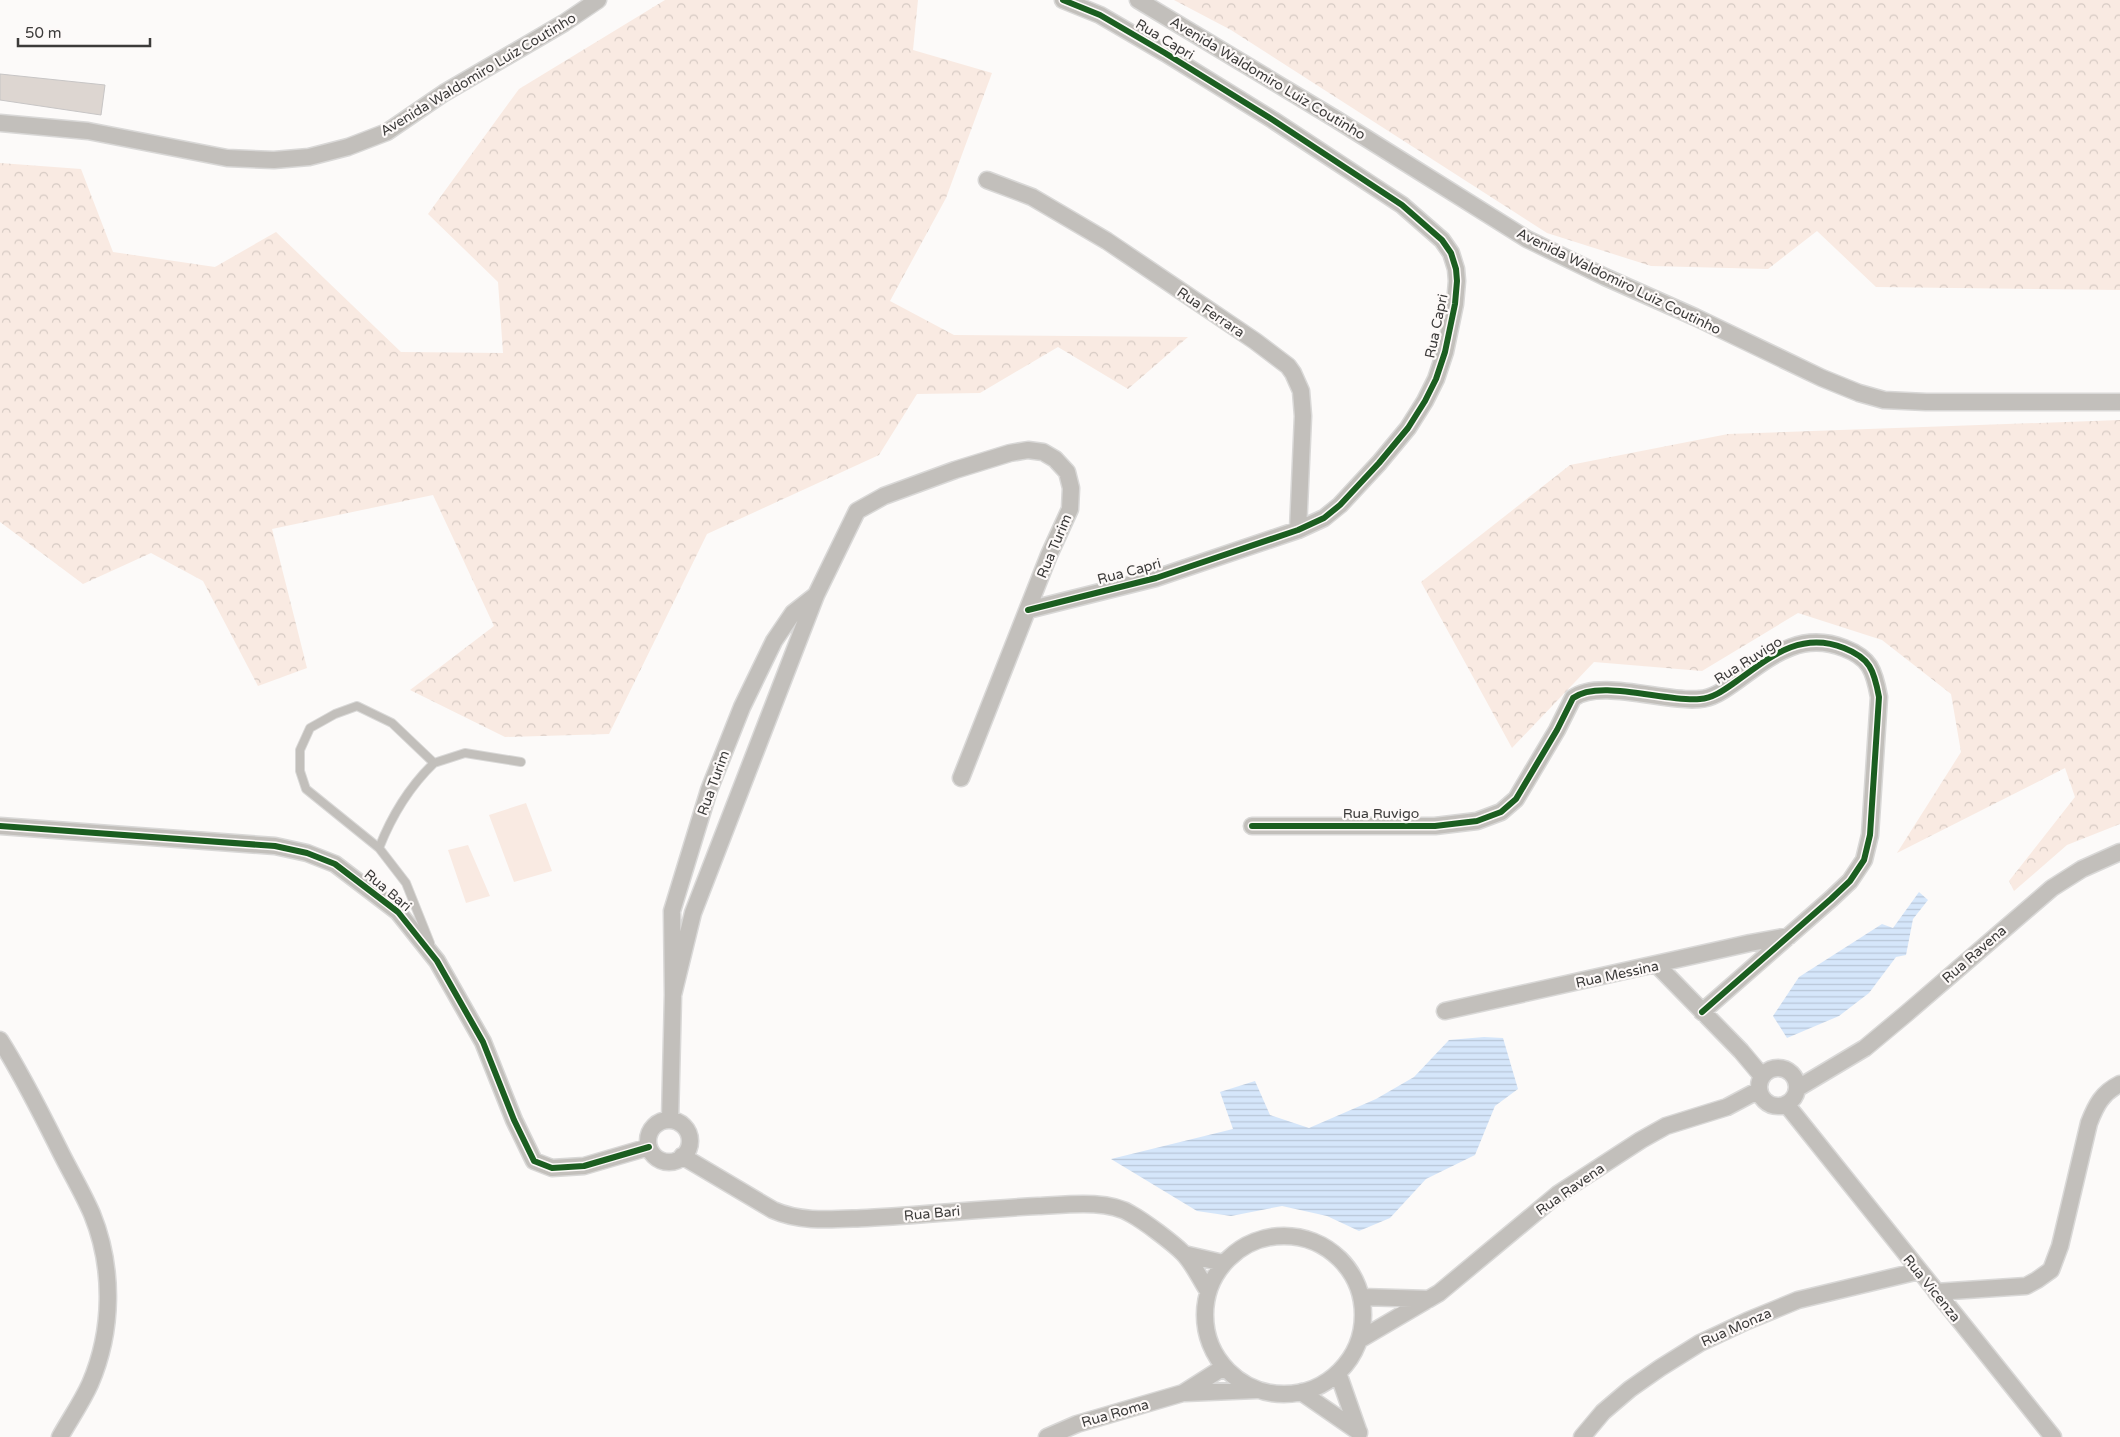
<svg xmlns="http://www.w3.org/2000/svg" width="2120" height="1437" font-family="'Varela Round',sans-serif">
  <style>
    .forest { fill: url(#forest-crowns) }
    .park { fill: #f9eae2 }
    .water { fill: url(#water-rules) }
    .building { fill: #ddd6d1; stroke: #c7c5c5 }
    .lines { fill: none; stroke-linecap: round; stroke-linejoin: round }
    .service-casing { stroke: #d9d8d7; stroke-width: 10 }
    .minor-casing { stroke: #d9d8d7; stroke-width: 19 }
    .service { stroke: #c2bfbb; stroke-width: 8 }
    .minor { stroke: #c2bfbb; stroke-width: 16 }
    .cycleway-casing { stroke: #fdf9f8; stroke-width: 9 }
    .cycleway { stroke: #1b5e20; stroke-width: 6 }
    .labels { text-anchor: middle; stroke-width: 4.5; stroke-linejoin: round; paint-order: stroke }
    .street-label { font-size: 14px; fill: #3c3b3a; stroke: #fdf9f8 }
  </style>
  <defs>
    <pattern id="forest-crowns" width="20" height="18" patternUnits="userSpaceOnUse" patternTransform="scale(1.25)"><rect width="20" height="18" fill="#f9eae2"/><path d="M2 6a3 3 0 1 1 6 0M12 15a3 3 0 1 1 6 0" fill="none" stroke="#d6cac3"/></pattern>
    <pattern id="water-rules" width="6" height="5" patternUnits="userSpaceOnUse" patternTransform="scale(1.25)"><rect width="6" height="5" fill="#d5e6fa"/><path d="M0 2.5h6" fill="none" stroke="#b8c6d7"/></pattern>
  </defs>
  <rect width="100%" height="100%" fill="#fcfaf9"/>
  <path class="forest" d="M665,0h253l-5,50 79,23 -46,125 -56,103 64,34 234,2 -60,52 -70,-42 -78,46 -63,1 -38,61 -172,79 -98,200 -104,3 -95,-47 84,-64 -61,-131 -161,34 35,139 -49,18 -55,-105 -52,-28 -68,31 -83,-62v-359l81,6 32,83 102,15 61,-35 125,120 102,1 -5,-71 -70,-68 91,-125z
    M1174,0h946v290l-244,-3 -59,-56 -49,38 -117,-3 -104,-33 -316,-203z
    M2120,420v404l-53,21 -53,46 -5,-10 66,-84 -10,-29 -168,85 64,-101 -10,-58 -69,-54 -84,-27 -96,58 -108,-9 -82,86 -91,-166 149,-117 158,-31z"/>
  <path class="park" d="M526,803l26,68 -38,11 -25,-67z
    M468,845l22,51 -24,7 -18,-53z"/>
  <path class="water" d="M1919,892l9,8 -15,19 -7,36 -10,2 -27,36 -30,23 -52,22 -14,-22 26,-39 83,-53 11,4z
    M1484,1037l19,1 15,51 -23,17 -20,49 -49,24 -36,39 -31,13 -32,-15 -45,-10 -51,10 -34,-5 -86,-52 122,-30 -13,-37 35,-11 15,34 39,13 67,-29 38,-22 35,-37z"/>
  <path class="building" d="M0,74l105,11 -4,30 -101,-15z"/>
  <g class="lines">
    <defs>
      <path id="service" d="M434,763l31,-10 56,9
        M379,848c13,-33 29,-60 55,-85l-42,-40 -35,-17 -22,8 -25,14 -10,22v21l6,18 73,59 27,35 24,60"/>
      <path id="minor" d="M1138,0l196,118 193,121 78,38 90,40 127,61 37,15 25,7 42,2h194
        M0,123l88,8 139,27 47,2 35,-3 39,-10 39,-15 57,-39 120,-70 34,-23
        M987,180l45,17 75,44 148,100 33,25 5,7 8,18 2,25 -5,114
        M1028,610l128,-32 142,-48 26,-12 16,-13 39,-42 29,-35 17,-27 11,-22 9,-27 10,-48 2,-23 -1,-12 -5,-16 -9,-13 -40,-35 -129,-85 -108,-67 -65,-38 -37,-15
        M0,826l275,20 32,7 28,11 63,48 39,49 46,81 31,78 20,41 18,7 32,-2 65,-19
        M1252,826h183l42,-5 24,-9 15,-13 41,-69 16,-32c27,-20 94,5 127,1 13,-1 24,-9 34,-16 34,-24 65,-53 110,-35 26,10 30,22 35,49l-9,138 -6,25 -14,21 -19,18 -129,113
        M1657,965l84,86 21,25
        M673,995l20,-82 123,-318 41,-84 27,-15 71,-26 55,-17 18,-3 15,2 12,7 12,13 4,16 -1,21 -21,46 -88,223
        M1445,1011l305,-68 39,-7
        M0,1040c23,36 42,75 61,113 10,20 22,40 31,61 22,54 21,117 -2,170 -8,18 -20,35 -30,53
        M1759 1087a19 19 0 1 1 38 0a19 19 0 1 1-38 0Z
        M1798,1088l67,-40 42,-35 145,-125 30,-19 38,-17
        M1786,1104l267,333
        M670,1120l3,-125 -1,-84 37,-121 33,-83 32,-66 19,-28 23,-18
        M648 1141a21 21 0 1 1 42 0a21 21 0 1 1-42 0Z
        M682,1156l91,54c29,13 62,9 94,8 57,-3 114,-9 171,-12 27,-1 69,-7 93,8 13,7 42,29 52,39 10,10 17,26 25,38
        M1205 1315a79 79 0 1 1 158 0a79 79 0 1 1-158 0Z
        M1184,1254l39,9
        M1936,1292l90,-6 11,-6 14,-10 9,-24 29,-123c7,-18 13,-30 31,-39
        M1362,1297l67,2
        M1359,1340l80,-47 119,-99 83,-54 25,-14 61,-19 32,-17
        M1338,1373l21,60
        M1301,1392l58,40
        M1185,1393l71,-3
        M1047,1437l30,-13 106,-31 41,-26
        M1582,1437l21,-25 27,-23 30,-21 40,-25 47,-22 51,-21 121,-29"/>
    </defs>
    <use href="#service" class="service-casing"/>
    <use href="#minor" class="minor-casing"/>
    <use href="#service" class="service"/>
    <use href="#minor" class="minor"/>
    <defs>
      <path id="cycleway" d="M1028,610l128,-32 142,-48 26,-12 16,-13 39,-42 29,-35 17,-27 11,-22 9,-27 10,-48 2,-23 -1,-12 -5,-16 -9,-13 -40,-35 -129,-85 -108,-67 -65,-38 -37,-15
        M0,826l275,20 32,7 28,11 63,48 39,49 46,81 31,78 20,41 18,7 32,-2 65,-19
        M1252,826h183l42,-5 24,-9 15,-13 41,-69 16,-32c27,-20 94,5 127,1 13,-1 24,-9 34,-16 34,-24 65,-53 110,-35 26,10 30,22 35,49l-9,138 -6,25 -14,21 -19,18 -129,113"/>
    </defs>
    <use href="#cycleway" class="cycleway-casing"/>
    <use href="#cycleway" class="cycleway"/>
  </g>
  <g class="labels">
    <g class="street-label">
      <text transform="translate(1165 39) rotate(31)" y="5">Rua Capri</text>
      <text transform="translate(478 74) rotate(-31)" y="5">Avenida Waldomiro Luiz Coutinho</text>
      <text transform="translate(1268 78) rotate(31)" y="5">Avenida Waldomiro Luiz Coutinho</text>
      <text transform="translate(1619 281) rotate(26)" y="5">Avenida Waldomiro Luiz Coutinho</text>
      <text transform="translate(1211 312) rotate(34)" y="5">Rua Ferrara</text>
      <text transform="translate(1436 326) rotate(-78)" y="5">Rua Capri</text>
      <text transform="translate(1054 546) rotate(-67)" y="5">Rua Turim</text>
      <text transform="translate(1129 571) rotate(-15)" y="5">Rua Capri</text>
      <text transform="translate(1748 660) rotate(-32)" y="5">Rua Ruvigo</text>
      <text transform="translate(713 783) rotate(-70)" y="5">Rua Turim</text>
      <text x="1381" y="818">Rua Ruvigo</text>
      <text transform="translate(388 890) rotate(40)" y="5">Rua Bari</text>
      <text transform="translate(1974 954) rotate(-41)" y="5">Rua Ravena</text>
      <text transform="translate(1617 974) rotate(-12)" y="5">Rua Messina</text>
      <text transform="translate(1570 1189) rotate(-35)" y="5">Rua Ravena</text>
      <text transform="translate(932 1213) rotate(-5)" y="5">Rua Bari</text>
      <text transform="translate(1932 1288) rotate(51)" y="5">Rua Vicenza</text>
      <text transform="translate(1736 1327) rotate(-24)" y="5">Rua Monza</text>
      <text transform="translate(1115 1413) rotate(-16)" y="5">Rua Roma</text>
    </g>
  </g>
  <path d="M18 38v8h132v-8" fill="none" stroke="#3c3b3a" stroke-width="2.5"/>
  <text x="25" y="38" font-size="15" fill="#3c3b3a" stroke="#fdf9f8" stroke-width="4" paint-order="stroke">50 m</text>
</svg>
